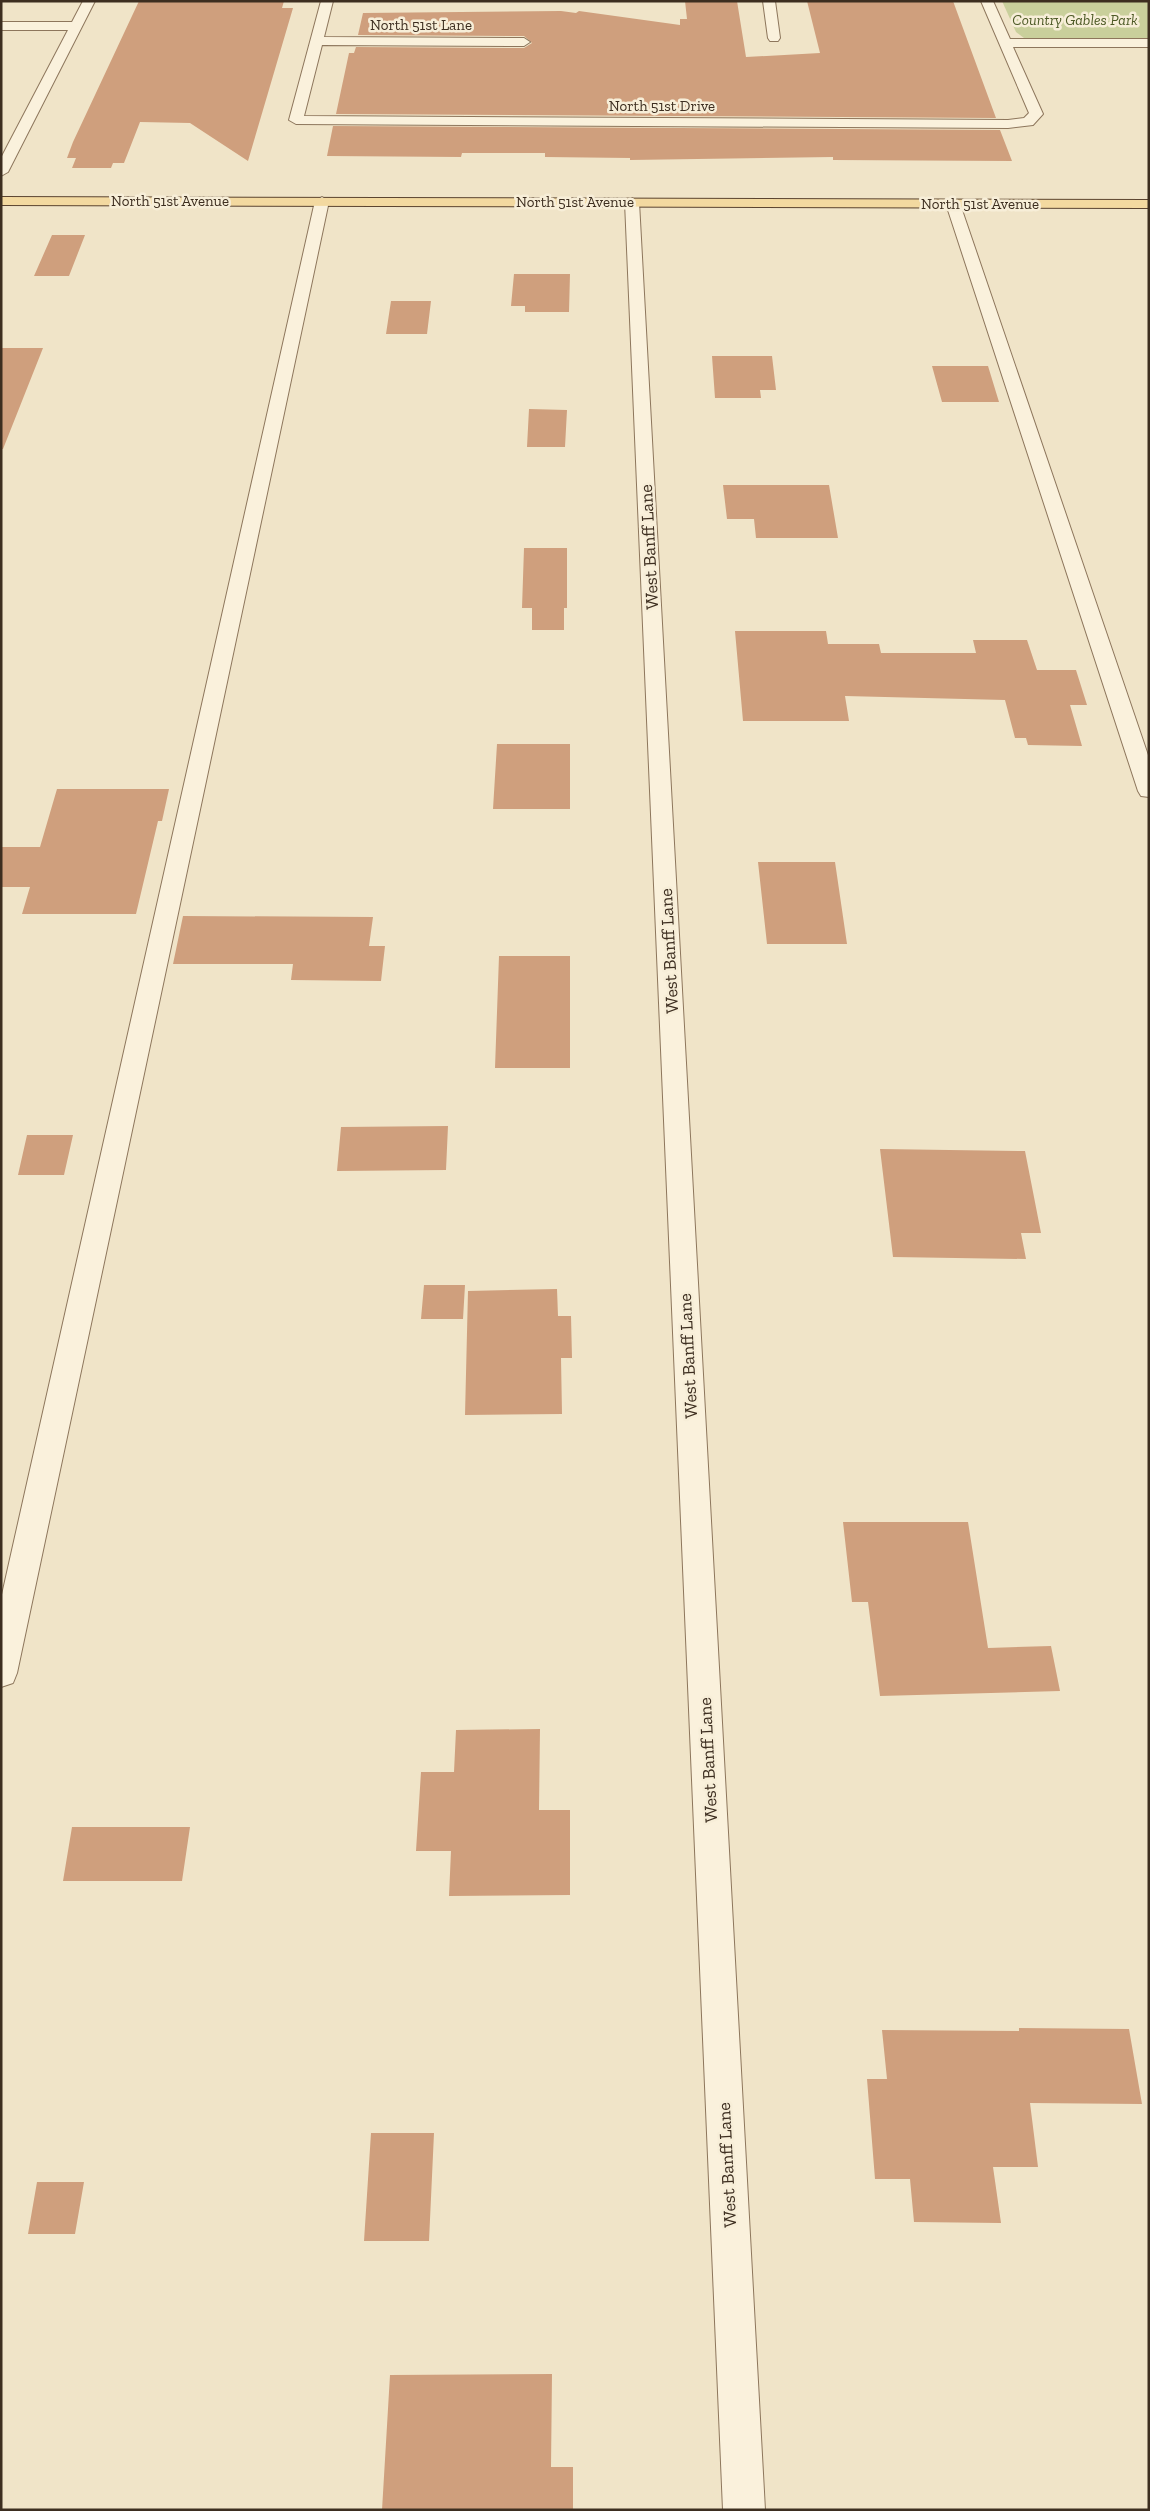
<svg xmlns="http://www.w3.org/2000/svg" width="1150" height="2511" font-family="'Zilla Slab',serif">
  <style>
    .green { fill: #c9cf9b }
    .building { fill: #cf9f7d }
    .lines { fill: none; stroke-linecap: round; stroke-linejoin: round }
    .minor-casing { stroke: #8d765c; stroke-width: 2 }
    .major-casing { stroke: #5b4430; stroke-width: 2 }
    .minor { fill: #faf1dc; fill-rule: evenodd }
    .major { fill: #f3d9a0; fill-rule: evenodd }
    .labels { text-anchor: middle; stroke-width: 5; stroke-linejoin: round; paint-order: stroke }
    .far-park-label { font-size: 15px; font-style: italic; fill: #4d5a26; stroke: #f7eed8 }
    .far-street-label { font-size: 15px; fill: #3d2e20; stroke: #f7eed8 }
    .street-label { font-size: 18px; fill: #3d2e20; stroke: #f7eed8 }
  </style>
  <rect width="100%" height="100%" fill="#f0e4c8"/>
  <path class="green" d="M1002,1h147v37h-125l-8,-6z"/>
  <path class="building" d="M139,1h145l-2,7h11l-45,153 -58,-38 -50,-1 -16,41h-11l-2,5h-39l4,-10h-9l6,-16z
    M685,1h52l9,56 74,-4 -13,-52h146l43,117 -660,-4 13,-61h5l2,-6 168,1 8,-5 -8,-7 -166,-1 5,-22 198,-2 15,2 3,-2 101,14v-6h7z
    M333,126l667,4 12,31 -179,-1v-3l-203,3v-2l-85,-1v-4h-83l-1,4 -134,-1z
    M52,235h33l-16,41h-35z
    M514,274h56l-1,38h-44v-6h-14z
    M391,301h40l-4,33h-41z
    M1,348h42l-40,101h-2z
    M712,356h60l4,34h-16l1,8h-46z
    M932,366h56l11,36h-57z
    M529,409l38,1 -2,37h-38z
    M723,485h106l9,53h-82l-2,-19h-27z
    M524,548h43v60h-3v22h-32v-22h-10z
    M735,631h91l2,13h51l2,9h95l-3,-13h54l10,30h39l11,35h-17l12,41 -54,-1 -2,-7h-11l-10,-38 -160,-4 4,25h-106z
    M497,744h73v65h-77z
    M57,789h112l-7,32h-4l-22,93h-114l8,-27h-29v-40h39z
    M758,862h77l12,82h-80z
    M183,916l190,1 -4,29h16l-4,35 -90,-1 2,-16h-120z
    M499,956h71v112h-75z
    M448,1126l-2,44 -109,1 4,-44z
    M27,1135h46l-9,40h-46z
    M880,1149l145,2 16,82h-20l5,26 -133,-2z
    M424,1285h41l-2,34h-42z
    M557,1289l1,27h13l1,42h-11l1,56 -97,1 3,-124z
    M843,1522h125l20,126 63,-2 9,45 -180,5 -12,-94h-16z
    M540,1729l-1,81h31v85l-121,1 2,-45h-35l5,-79h33l2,-42z
    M72,1827h118l-8,54h-119z
    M1019,2028l110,1 13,75 -112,-1 8,64h-45l8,56 -87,-1 -4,-43h-35l-8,-100h20l-5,-49 137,1z
    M371,2133h63l-5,108h-65z
    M37,2182h47l-9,52h-47z
    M552,2374l-1,93h22v43h-191l8,-135z"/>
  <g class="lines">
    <defs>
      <path id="minor" d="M83,1h12l-87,171 -7,4v-18l67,-128h-67v-8h71z
        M321,1h12l-9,36 200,1 6,4 -6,4 -202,-1 -18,71 704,4 16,-2 5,-5 -48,-112h12l17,38h139v8h-136l30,67 -10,11 -25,3 -712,-4 -7,-4z
        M763,1h12l5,37 -2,3h-8l-2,-3z
        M322,197l7,4 -312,1472 -4,10 -12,4v-88l314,-1398z
        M632,198l7,4 126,2308h-42l-98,-2308z
        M953,200l7,4 189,554v39l-8,-1 -3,-5 -192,-587z"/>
      <path id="major" d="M1,197l1148,3v8l-1148,-3z"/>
    </defs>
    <use href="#minor" class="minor-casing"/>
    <use href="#major" class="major-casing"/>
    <use href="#minor" class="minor"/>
    <use href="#major" class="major"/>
  </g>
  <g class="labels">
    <g class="far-park-label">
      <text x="1075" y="25">Country Gables Park</text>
    </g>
    <g class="far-street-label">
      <text x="421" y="30">North 51st Lane</text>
      <text x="662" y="111">North 51st Drive</text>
      <text x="170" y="206">North 51st Avenue</text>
      <text x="575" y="207">North 51st Avenue</text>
      <text x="980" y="209">North 51st Avenue</text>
    </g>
    <g class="street-label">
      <text transform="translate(649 547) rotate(-93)" y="6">West Banff Lane</text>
      <text transform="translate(669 951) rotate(-93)" y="6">West Banff Lane</text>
      <text transform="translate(688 1356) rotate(-93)" y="6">West Banff Lane</text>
      <text transform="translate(708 1760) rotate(-93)" y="6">West Banff Lane</text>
      <text transform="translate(727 2165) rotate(-93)" y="6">West Banff Lane</text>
    </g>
  </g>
  <rect width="1150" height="2511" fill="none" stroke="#3d2e20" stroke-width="5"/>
</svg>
